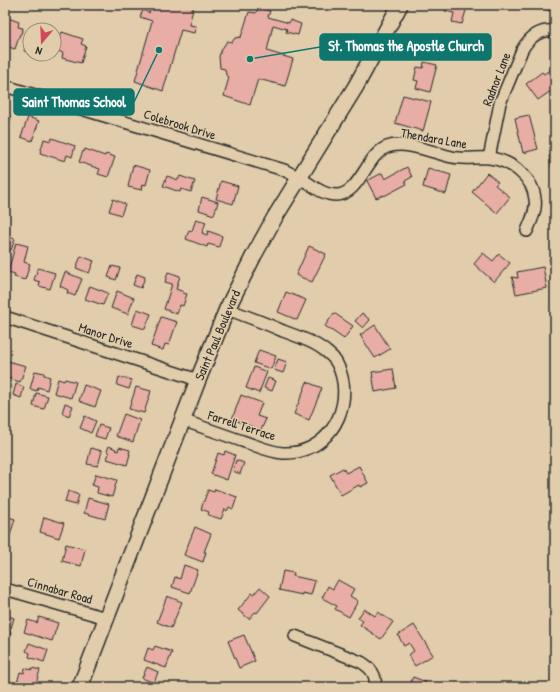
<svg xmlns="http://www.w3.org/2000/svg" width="560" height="692" font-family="'Patrick Hand',sans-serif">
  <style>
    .building { fill: #e8aea5; stroke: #2b2b2b }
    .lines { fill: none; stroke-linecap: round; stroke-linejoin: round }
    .street-casing { stroke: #2b2b2b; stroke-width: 14 }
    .secondary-casing { stroke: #2b2b2b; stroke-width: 18 }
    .street { stroke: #e1cdab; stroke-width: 11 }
    .secondary { stroke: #e1cdab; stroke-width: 15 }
    .labels { text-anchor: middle; stroke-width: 3; stroke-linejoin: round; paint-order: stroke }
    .street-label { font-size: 13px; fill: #2b2b2b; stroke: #e1cdab }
    .leader { fill: none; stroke: #0f766e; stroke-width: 1.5 }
    .callout-dot { fill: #0f766e; stroke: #e1cdab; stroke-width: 1.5 }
    .callout { fill: #0f766e; stroke: #0f766e; stroke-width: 1.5 }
    .callout-label { font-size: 14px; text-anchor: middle; font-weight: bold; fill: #fff }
  </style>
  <rect width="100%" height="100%" fill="#e1cdab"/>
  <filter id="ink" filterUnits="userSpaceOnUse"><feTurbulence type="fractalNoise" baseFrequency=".025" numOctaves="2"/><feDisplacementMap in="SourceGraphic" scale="8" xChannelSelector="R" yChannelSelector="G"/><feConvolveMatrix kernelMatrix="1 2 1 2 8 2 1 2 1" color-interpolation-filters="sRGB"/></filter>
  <g filter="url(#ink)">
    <path class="building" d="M152,5h42l-5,20 7,1 -2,7 -13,-3 -18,61 -28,-10 17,-60 -12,-4 3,-7 6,3z
      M447,5h16l4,2 -5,17 -10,-2 2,-9 -9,-2z
      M541,5h14v7l-15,-4z
      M258,8l12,3 -2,6 21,6 1,-3 11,4 -3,11 -12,-3 1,-3 -14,-4 -6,26 26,8 -8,27 -27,-7 -8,26 -26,-9 5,-19 -3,-2 -1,-6 -5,-1 -1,-12 3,-7 5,-8 5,1 3,-4 6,-1 8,-25 7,1z
      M8,18l11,4 -1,5 5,1 -2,6h-1l-5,15 -10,-3v-10l2,-7 -2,-1z
      M30,32v21l-6,-2z
      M62,32l21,7 -2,5 5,2 -5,17 -19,-5 1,-5 -7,-3z
      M424,62l13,3 -7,27 -14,-4 2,-7 -4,-1 3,-13 6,1z
      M555,66v17l-2,1 2,4 -17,12 -12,-16 16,-12 2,2z
      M403,95l28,7 -8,29 -28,-8z
      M5,115l6,2 -4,15h-2z
      M529,115l9,34 -15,4 -8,-35z
      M28,117l11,4 -7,20 -11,-4z
      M52,138l23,8 -3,11 -5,-2 -2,6 -25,-8 4,-14 7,2z
      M85,149l20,7 1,-2 9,3 -7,20 -10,-3 2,-5 -21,-7 4,-11 1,1z
      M555,155v27l-6,-26z
      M133,165l17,5 -4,15 -3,-1 -1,6 -14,-3z
      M407,167l5,10 -7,4 2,3 -23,12v-1l-8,3 -9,-17 15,-8 3,6z
      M428,168l23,7 -5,19 -23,-7z
      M487,173l11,9 -3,3 15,12 -13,16 -25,-21z
      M167,176l11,4 2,-4 15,5 -4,11 -10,-3 -1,3 -17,-6z
      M221,181l17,5 -5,18 -17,-5z
      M202,197l16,5 -4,13 -15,-5z
      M113,199l12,5 -4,11 -12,-4z
      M196,219l10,3 -4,11 5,2 1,-4 14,5 -3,11 -11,-3 -1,3 -21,-8 3,-9 3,1z
      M6,236l9,3 -4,11 -6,-2z
      M16,243l12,3 -4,16 6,2 -5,16 -11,-3 1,-3 -7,-2z
      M309,246l17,8 -14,28 -16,-7z
      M555,251v13l-6,-4z
      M483,253l10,8 6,-7 11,9 -16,19 -20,-18z
      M81,256l13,5 -5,12 -13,-5z
      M112,266l8,2 -4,12 -8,-3z
      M543,267l4,21 -31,6 -4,-17 6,1 -1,-6z
      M38,268l17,5 -5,16 -11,-3 1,-4 -6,-2z
      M65,272l17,7 -7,17 -8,-3 1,-3 -8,-4z
      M168,272l12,4 -4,13 8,3 -1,1 4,1 -4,12 -3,-1 -3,9 -13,-5 8,-25 -7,-2z
      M137,274l8,3 -4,11 -8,-3z
      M90,286l18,7 -5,12 -18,-6z
      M117,291l17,7 -6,16 -17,-6z
      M286,292l20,8 -9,20 -19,-8z
      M137,309l14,5 -6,15 -13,-4z
      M334,313l19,13 -9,13 -19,-13z
      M362,313l8,7 -7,8 -8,-7z
      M161,317l16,5 -8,23 -4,-1 -2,6 -12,-4z
      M375,325l15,24 -15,9 -15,-23z
      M259,350l17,6 -5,13 -17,-6z
      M278,359l9,3 -4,11 -9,-3z
      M8,361l18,5 -6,16 -15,-5v-6z
      M254,367l13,5 -8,21 -13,-5z
      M393,369l3,19 -21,4 -3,-20z
      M35,371l9,2v2l6,2 -3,13 -9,-3 -1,4 -7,-2z
      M119,377l13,3 -3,9 -12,-4z
      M268,378l8,3 -4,10 -8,-3z
      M58,379l6,2 1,-2 11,3 -5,16 -17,-5z
      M307,382l15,6 -13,32 -15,-6z
      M16,384l8,3 -3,11 -8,-3z
      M84,385l17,6 -6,16 -16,-6z
      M136,387l15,4 -7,22 -15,-4z
      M36,393l12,3 -4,13 -11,-3z
      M241,395l21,8 -5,13 9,3 -5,11 -29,-11z
      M65,403l8,3 -4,10 -7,-3z
      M124,414l16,6 -7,22 -17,-6z
      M85,416l11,5 -5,12 -11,-5z
      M99,425l10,3 -4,11 -10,-3z
      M109,446l7,3 -1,1 3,1 1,-4 11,3 -1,4h1l-3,11 -20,-6 2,-6 -2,-2z
      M91,448l11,3 -4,15 -11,-2z
      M225,451l10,4 -8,25 -16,-6 7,-21 6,2z
      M236,460l8,3 -4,11 -7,-3z
      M359,466l9,17 -8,4 -1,-2 -18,10 -11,-20 13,-7 3,5z
      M96,474l21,6 -5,17 -15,-4 1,-6 -6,-2z
      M215,489l22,8 -4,12 -4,-2 -2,4 -2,-2 -4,10 -13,-4 1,-3 -8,-3 7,-19 6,2z
      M68,491l11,4 -3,10 -11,-3z
      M88,498l21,6 -4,15 -21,-6z
      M5,516l10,3 -7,23 -3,-1z
      M44,517l20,6 -5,15 -19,-6z
      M195,527l16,7 -7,18h2l-3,10 -19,-7z
      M66,544l19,5 -4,17 -19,-5z
      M184,565l14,5 -8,23 -18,-6 3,-10 5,2z
      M283,571l11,2 -1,3 22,5 -4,14 -9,-2v2l-23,-5z
      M338,580l16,9 -4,7 8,5 -9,16 -14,-8 2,-3 -15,-8 6,-12 5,3z
      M260,587l10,9 -13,17 -2,-1 -6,7 -11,-9 14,-17 2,1z
      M167,596l15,6 -11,26 -14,-6z
      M364,609l11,7 3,-4 15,10 -12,17 -21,-14 3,-4 -5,-3z
      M5,615l9,3 -3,10 -6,-2z
      M39,617l19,6 -6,18 -28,-9 4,-12 9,3z
      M414,625l19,30 -18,11 -7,-11 6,-4 -5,-8 -5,3 -6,-11z
      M5,630l6,2 -3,9 -3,-1z
      M244,635l11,26 -16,7 -11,-27z
      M29,643l19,7 -4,12 -15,-5 1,-4 -4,-2z
      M155,646l17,6 -6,16 -22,-8 4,-12 5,2z
      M147,667l11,5 -4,11 -12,-5z
      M25,668l6,2 1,-2 8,2 -5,17h-5l-13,-4 3,-11 4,1z
      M413,677l13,5 -2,5h-15z"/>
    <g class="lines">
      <defs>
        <path id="street" d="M5,86l279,84c5,3 11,5 16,8 11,6 22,17 36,17 24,0 30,-40 51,-48 18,-7 47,6 65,10 13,3 24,0 37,1 21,2 44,19 46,41 2,11 -4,22 -8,32
          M489,158l11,-55 22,-53c7,-13 18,-21 33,-19
          M5,317l193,63
          M182,420c20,7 40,14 60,21 13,4 27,11 41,12 41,2 68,-38 59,-76 -2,-8 -6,-18 -13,-23 -13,-12 -30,-17 -46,-23 -18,-8 -37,-15 -56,-22
          M5,589l101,29
          M295,636l66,26c10,6 16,13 14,25"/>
        <path id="secondary" d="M80,687l118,-307 29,-71 27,-54 21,-38 81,-131 44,-81"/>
      </defs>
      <use href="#street" class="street-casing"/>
      <use href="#secondary" class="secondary-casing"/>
      <use href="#street" class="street"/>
      <use href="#secondary" class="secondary"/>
    </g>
  </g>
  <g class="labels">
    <g class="street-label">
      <text transform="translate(496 79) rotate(-69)" y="5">Radnor Lane</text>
      <text transform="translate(180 124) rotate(17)" y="5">Colebrook Drive</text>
      <text transform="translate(434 138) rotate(10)" y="5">Thendara Lane</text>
      <text transform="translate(106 335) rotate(18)" y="5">Manor Drive</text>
      <text transform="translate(217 335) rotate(-67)" y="5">Saint Paul Boulevard</text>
      <text transform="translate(242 425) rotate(18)" y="5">Farrell Terrace</text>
      <text transform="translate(60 590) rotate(16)" y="5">Cinnabar Road</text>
    </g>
  </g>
  <path class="leader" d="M250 59L320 47M159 50L134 102"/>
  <g class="callout-dot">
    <circle cx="250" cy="59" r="4"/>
    <circle cx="159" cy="50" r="4"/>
  </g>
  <g class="callout">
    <rect x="320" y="34" width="171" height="26" rx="4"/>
    <rect x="14" y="89" width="120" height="26" rx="4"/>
  </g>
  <g class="callout-label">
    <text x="406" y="51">St. Thomas the Apostle Church</text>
    <text x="74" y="107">Saint Thomas School</text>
  </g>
  <rect width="560" height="692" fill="none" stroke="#e1cdab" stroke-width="20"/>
  <rect x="10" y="10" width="540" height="672" fill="none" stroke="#2b2b2b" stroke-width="1.5" filter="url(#ink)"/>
  <g transform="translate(42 42) rotate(199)"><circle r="19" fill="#e1cdab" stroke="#988c78"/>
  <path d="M0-3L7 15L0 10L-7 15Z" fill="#d1495b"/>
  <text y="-6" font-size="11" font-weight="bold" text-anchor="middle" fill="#2b2b2b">N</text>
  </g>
</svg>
